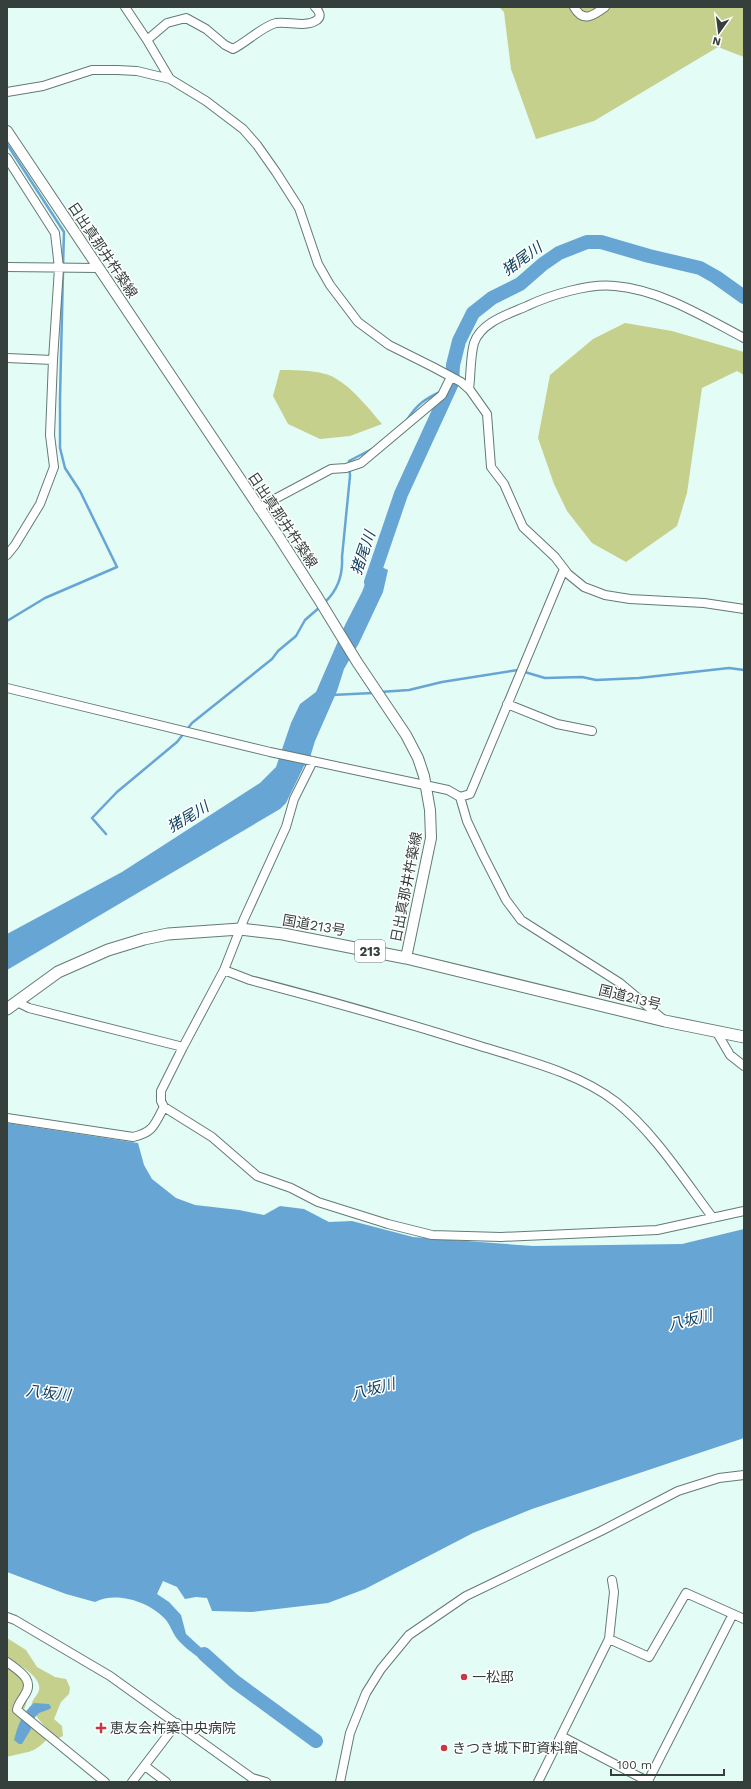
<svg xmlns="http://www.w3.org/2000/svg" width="751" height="1789" font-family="'Work Sans','Noto Sans JP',sans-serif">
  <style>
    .green { fill: #c5d08d }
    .water { fill: #67a5d4 }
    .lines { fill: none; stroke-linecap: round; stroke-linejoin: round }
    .stream { stroke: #67a5d4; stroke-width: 2.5 }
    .river { stroke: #67a5d4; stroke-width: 14 }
    .minor-casing { stroke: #647a75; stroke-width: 10 }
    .major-casing { stroke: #647a75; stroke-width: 12 }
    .highway-casing { stroke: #647a75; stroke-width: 13 }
    .minor { stroke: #fff; stroke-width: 8 }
    .major { stroke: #fff; stroke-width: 10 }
    .highway { stroke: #fff; stroke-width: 11 }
    .poi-dot { fill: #c73744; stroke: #fff; stroke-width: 1.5 }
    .labels { text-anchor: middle; stroke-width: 3; stroke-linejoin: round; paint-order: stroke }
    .shield { fill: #fff; stroke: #727976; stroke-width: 1 }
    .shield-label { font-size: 13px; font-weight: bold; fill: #353f3c }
    .street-label { font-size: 14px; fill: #353f3c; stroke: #fff }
    .poi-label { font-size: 14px; fill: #353f3c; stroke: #fff; text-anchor: start }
    .water-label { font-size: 15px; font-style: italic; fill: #114161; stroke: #fff }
  </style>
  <rect width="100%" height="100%" fill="#e3fcf5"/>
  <path class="green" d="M499,7h245v50l-26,-10 -124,74 -58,18 -25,-70 -7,-57z
    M625,323l47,8 72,21v23l-7,-4 -35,17 -15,105 -10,33 -51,36 -34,-19 -25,-32 -13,-27 -16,-46 12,-63 43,-36z
    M280,370c16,0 42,0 55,8 19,11 33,30 47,46l-32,12 -30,3 -32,-15 -15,-28z
    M7,1638l19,12 11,17 18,10 11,2 2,4 2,5 -1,6 -8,8 -7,17 8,7 1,10 -4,2 -5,-1c-5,-7 -20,-22 -22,-27 -3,-9 6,-14 7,-20 3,-14 -23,-27 -32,-32z
    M7,1666l10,6 14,17 -7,21v6l13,15 11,7c-15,17 -21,13 -41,19z"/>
  <path class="water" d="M373,563l15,7 -5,22 -24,51 -15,26 -7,22 -22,50 -7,23 -4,2 -18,37 -6,6 -273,161v-36l115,-62 138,-89 16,-16 15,-44 9,-19 16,-12 29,-67 17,-33z
    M7,1123l131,20 6,22 8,14 24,19 19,7 44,5 25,5 16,-9 24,3 25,13 23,-1 61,16 120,9 149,-2 62,-15v209l-212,71 -59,24 -108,56 -37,14 -76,9 -40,-1 -5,-13 -11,-1 -11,2 -8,-12 -14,-6 -6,13 12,8 12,13 5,19 34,31 -4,4c-12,-8 -27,-17 -37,-28 -6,-6 -8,-15 -13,-21 -16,-18 -49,-29 -71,-18l-29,-8 -59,-22z
    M34,1703l15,1 2,3 -1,2 -11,4 -4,4 -4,12 -9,15h-3l-5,-4c4,-15 8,-27 20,-37z"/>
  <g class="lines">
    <path class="stream" d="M7,144l57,88 -1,35
      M407,420c10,-16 18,-21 35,-29
      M325,602c13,-12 18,-27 17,-45l8,-81 -1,-15 23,-12
      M7,621l38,-23 72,-31 -37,-76 -15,-23 -5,-20v-50l3,-126
      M380,692l29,-2 33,-8 76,-12 27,8 37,-1 14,3 43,-2 90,-10 15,2
      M332,695l41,-2
      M106,834l-14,-16 25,-26 60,-50 15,-19 80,-64 6,-8 18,-15 9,-16 15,-13"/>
    <path class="river" d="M371,582l30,-88 51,-111 1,-18 6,-24 14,-28 19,-15 28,-14 23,-20 16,-11 28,-11h14l48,14 51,12 16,9 28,20
      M204,1654l30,27 82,60"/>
    <defs>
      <path id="minor" d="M125,7l22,33 23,39
        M574,7c9,16 19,9 31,0
        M147,40l20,-17 19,-5 20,11 19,16 8,4c14,-7 30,-23 43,-26 12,-2 30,5 41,-3 5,-4 2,-9 -2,-13
        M7,92l36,-6 49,-16h25l20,1 33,8 36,22 37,28 14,16 19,27 23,36 19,56 12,21 28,37 31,23 44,22 28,15 9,8 17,24 4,53 13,17 19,43 32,30 13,17 16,13 21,8 25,4 74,4 40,6
        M7,158l48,75 4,35 -6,92 -3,75 4,32 -14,37 -25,41 -8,10
        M7,267l91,1
        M7,358l46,2
        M469,389c2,-15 1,-31 5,-46 7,-21 35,-29 53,-37 23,-11 63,-23 88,-20 46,4 89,31 129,52
        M258,508l73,-39 15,-1 15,-5 81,-68 9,-18
        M7,688l263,64 178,38 12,7 7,24 16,34 23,45 15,20 99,63 44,37
        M507,704l50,20 35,7
        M313,761l-19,38 -8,28 -42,92 -20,51 -41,77 -22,44v10l3,6 48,30 45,39 34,12 27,14 70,22 44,11 69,2 156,-7 87,-19
        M460,797l10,-3 94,-225
        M224,970l26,10c77,20 154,42 230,66 45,14 99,27 136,56 37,29 69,79 97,116
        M17,1002l12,6 154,39
        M716,1031l14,24 14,11
        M7,1118l126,19c21,-5 21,-12 31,-30
        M7,1617l8,3 95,56 142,102 14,4
        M609,1639l40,18 37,-64 58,26
        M7,1662c12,9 29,18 17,34 -3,5 -6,8 -7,14l88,72
        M561,1736l88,46
        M145,1766l21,16
        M648,1781l85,-167
        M132,1782l45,-59
        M340,1782l10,-49 16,-40 15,-24 28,-34 57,-39 135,-65 77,-40 41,-13 25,-3
        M538,1782l71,-143 5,-47 -2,-12"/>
      <path id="major" d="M7,131l270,403 41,64 39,64 49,73 12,23 6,18 6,34 1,28 -25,120"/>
      <path id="highway" d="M7,1009l51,-37 50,-22 36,-11 24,-5 72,-5 43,5 123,24 259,63 79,16"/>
    </defs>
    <use href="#minor" class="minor-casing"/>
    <use href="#major" class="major-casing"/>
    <use href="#highway" class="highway-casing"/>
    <use href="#minor" class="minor"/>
    <use href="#major" class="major"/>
    <use href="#highway" class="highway"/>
  </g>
  <g class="poi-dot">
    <circle cx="464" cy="1677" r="4"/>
    <path d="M99 1722h4v4h4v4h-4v4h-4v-4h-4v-4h4z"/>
    <circle cx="444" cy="1748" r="4"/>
  </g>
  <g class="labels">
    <rect class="shield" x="355" y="940" width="30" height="22" rx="3"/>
    <g class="shield-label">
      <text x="370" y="956">213</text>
    </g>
    <g class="street-label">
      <text transform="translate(103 250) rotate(56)" y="5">日出真那井杵築線</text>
      <text transform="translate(283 520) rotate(56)" y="5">日出真那井杵築線</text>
      <text transform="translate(406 887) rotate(-79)" y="5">日出真那井杵築線</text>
      <text transform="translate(314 925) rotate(10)" y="5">国道213号</text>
      <text transform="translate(630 997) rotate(14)" y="5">国道213号</text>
    </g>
    <g class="poi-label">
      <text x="472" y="1682">一松邸</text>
      <text x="110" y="1733">恵友会杵築中央病院</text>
      <text x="452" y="1753">きつき城下町資料館</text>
    </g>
    <g class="water-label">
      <text transform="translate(522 259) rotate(-36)" y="5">猪尾川</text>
      <text transform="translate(363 553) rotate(-71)" y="5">猪尾川</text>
      <text transform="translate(188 817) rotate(-31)" y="5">猪尾川</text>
      <text transform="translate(690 1320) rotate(-14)" y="5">八坂川</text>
      <text transform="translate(373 1389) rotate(-15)" y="5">八坂川</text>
      <text transform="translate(48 1393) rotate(6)" y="5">八坂川</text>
    </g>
  </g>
  <rect width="751" height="1789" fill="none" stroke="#353f3c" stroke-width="16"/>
  <g transform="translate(719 32) rotate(194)" stroke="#ffffff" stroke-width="3" paint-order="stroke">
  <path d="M0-3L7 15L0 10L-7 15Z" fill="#353f3c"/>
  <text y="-6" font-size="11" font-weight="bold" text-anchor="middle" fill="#353f3c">N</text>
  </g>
  <path d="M611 1769v6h113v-6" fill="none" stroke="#353f3c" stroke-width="2"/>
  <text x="617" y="1769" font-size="12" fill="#353f3c" stroke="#ffffff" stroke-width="3" paint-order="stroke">100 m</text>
</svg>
